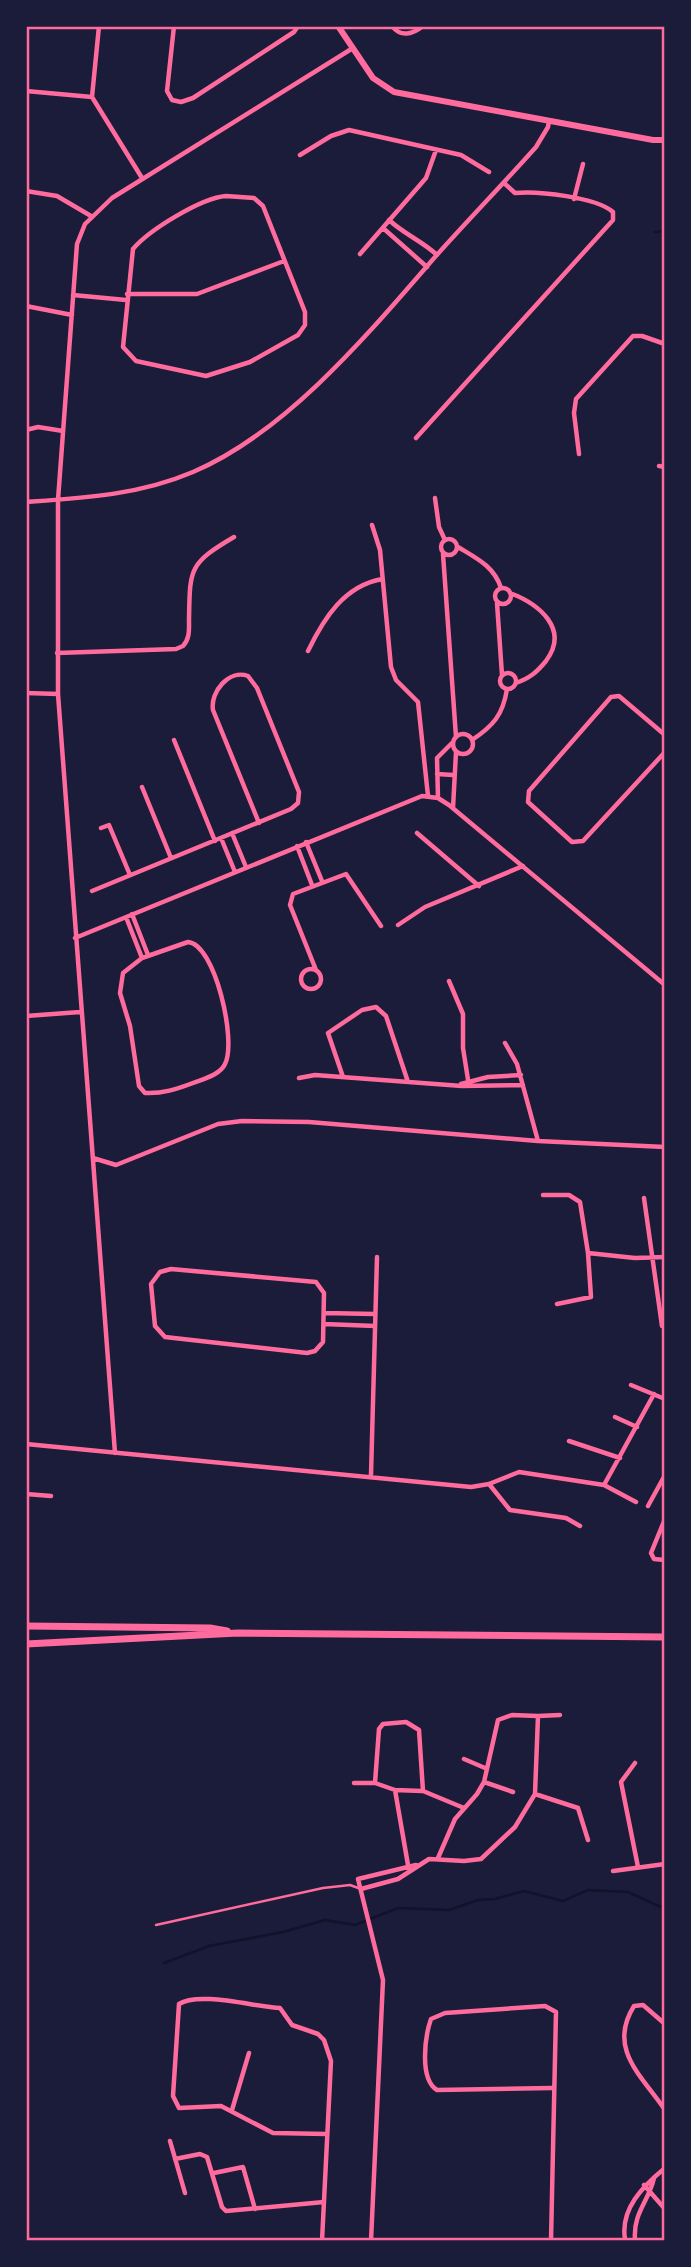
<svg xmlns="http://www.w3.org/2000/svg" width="691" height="2267" font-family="'Work Sans',sans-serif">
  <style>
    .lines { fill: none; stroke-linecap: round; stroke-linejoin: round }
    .stream { stroke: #12122b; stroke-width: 2.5 }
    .service { stroke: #ff6b9d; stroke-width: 2.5 }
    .minor { stroke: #ff6b9d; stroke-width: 4.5 }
    .tertiary { stroke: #ff6b9d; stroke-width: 6 }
    .secondary { stroke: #ff6b9d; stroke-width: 7 }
    .neatline { fill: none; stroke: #ff6b9d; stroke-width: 2.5 }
  </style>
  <rect width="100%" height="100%" fill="#1b1b3a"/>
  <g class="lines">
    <path class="stream" d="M655,232l10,-1
      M164,1963l45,-17 74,-14 42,-12 30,5 43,-17 51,2 29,-10 17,-1 29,-8 39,10 25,-11 40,2 33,15"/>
    <path class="service" d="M156,1925l167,-37 27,-3 11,4"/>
    <path class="minor" d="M174,26l-7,65 5,9 9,2 12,-4 101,-66 4,-6
      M392,26c9,12 21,8 31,0
      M26,91l66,6 50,81
      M92,97l7,-71
      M300,155l31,-19 18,-6 112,25 28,17
      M26,191l31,5 34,20
      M226,196l28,2 9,8 42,106v13l-7,10 -48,27 -44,14 -70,-15 -13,-14 10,-98c16,-19 68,-51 93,-53z
      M574,199l9,-35
      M389,220c15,14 33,21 48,35
      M383,228l44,39
      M360,254l66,-76 10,-28
      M127,294h70l87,-33
      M73,295l53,5
      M26,306l46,9
      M26,430l12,-3 25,4
      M416,438l197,-218v-8c-17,-15 -75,-21 -98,-19l-11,-10
      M579,454l-5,-41 2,-14 57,-63h9l23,8
      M659,466l6,1
      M435,498l4,29 6,13
      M26,502c58,-4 113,-7 167,-30 94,-40 176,-139 242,-215 33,-37 68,-73 101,-110l12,-20 1,-6
      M372,525l8,25 11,117 5,13 22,22 10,94
      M441 547a8 8 0 1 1 16 0a8 8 0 1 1-16 0Z
      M458,547c18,11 36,19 43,41
      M443,554l13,183
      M495 596a8 8 0 1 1 16 0a8 8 0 1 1-16 0Z
      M510,593c29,11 60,36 36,68 -9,11 -16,17 -30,22
      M497,603l5,72
      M308,651c16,-33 36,-65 74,-72
      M57,653l119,-4 7,-3c7,-8 6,-16 6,-26 1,-51 -1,-56 45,-83
      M500 681a8 8 0 1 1 16 0a8 8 0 1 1-16 0Z
      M26,693l32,1
      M453 744a10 10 0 1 1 20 0a10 10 0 1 1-20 0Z
      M665,735l-46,-39 -8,1 -82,94 -1,11 44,40 11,-1 82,-89
      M174,740l41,101
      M472,740c21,-14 31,-25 35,-51
      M437,774l16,1
      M142,787l29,71
      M438,798l-1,-40 15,-15
      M453,808l3,-56
      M101,828l8,-3 21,50
      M232,833l14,34
      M417,833l62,53
      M221,838l14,34
      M306,842l16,39
      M297,846l15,39
      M92,891l199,-82 7,-6 1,-11 -42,-104 -9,-12c-19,-7 -38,16 -35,34l46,113
      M132,914l16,41
      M126,917l16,41
      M398,925l27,-18 98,-41
      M75,938l347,-142 16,2 11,7 216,180
      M188,942c27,2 49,99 37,122 -5,11 -22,15 -32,19 -16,6 -31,11 -48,10l-6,-7 -9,-60 -10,-33 3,-20 19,-15z
      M301 979a10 10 0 1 1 20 0a10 10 0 1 1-20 0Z
      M316,970l-26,-65 3,-11 53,-20 35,52
      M449,981l14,33v34l6,38
      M26,1016l54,-4
      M505,1043l12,21 21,77
      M343,1077l-15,-44 34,-23 14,-3 10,9 22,66
      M299,1078l16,-3 147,11 61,-1
      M461,1084l27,-7 33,-2
      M93,1158l23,7 102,-41 24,-3 67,1 229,19 127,6
      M543,1195h26l11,7 8,51 47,5 30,-1
      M644,1198l18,128
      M171,1269l145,13 8,11 -1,49 -8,9 -8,2 -142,-16 -10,-11 -4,-42 9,-12z
      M557,1304l34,-7 -3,-44
      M324,1313l51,1
      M324,1324l51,2
      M631,1385l34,14
      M615,1417l22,10
      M569,1441l51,17
      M26,1444l445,43 18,-3 30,-12 85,13 50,-91
      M115,1453l-57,-759v-194l19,-256 8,-20 27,-26 241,-150
      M371,1475l6,-218
      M489,1484l21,26 56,8 14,8
      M604,1485l32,17
      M26,1494l25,2
      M648,1506l17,-31
      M665,1519l-14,34 3,6 11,1
      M464,1759l21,9
      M635,1763l-14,19 17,85
      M354,1783h21l4,-54 4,-5 23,-2 13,8 4,61 41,17
      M375,1783l20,7 27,1
      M395,1790l13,75
      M513,1792l-29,-10 14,-62 14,-5 26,1
      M535,1794l3,-78 22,-1
      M438,1858l17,-39 22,-25 7,-12
      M613,1871l52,-7
      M361,1889l37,-10 31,-20 35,2 17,-2 34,-32 20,-33 43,14 10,32
      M665,2024l-22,-19 -9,1c-27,43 8,70 31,104
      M232,2110l17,-57
      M170,2141l15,52
      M175,2159l25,-5 7,3 15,50 4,4 98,-9
      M214,2173l29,-6 12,42
      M644,2185l21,24
      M625,2239c-5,-30 18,-53 40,-71
      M635,2239c-2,-26 14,-38 19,-61
      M322,2241l9,-180 -7,-21 -6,-6 -26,-9 -12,-17c-25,-1 -81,-17 -101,-4l-6,92 6,12 42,-2 52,27 54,1
      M371,2241l12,-261 -25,-101 58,-14
      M551,2241l5,-229 -11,-6 -100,7 -14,6c-6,17 -12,60 6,71l115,-2"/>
    <path class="tertiary" d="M338,26l35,52 21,14 259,48h12"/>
    <path class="secondary" d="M26,1626l184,2 17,3
      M26,1644l212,-11 427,4"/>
  </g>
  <rect width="691" height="2267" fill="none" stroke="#1b1b3a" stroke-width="56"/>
  <rect x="28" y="28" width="635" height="2211" class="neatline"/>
</svg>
